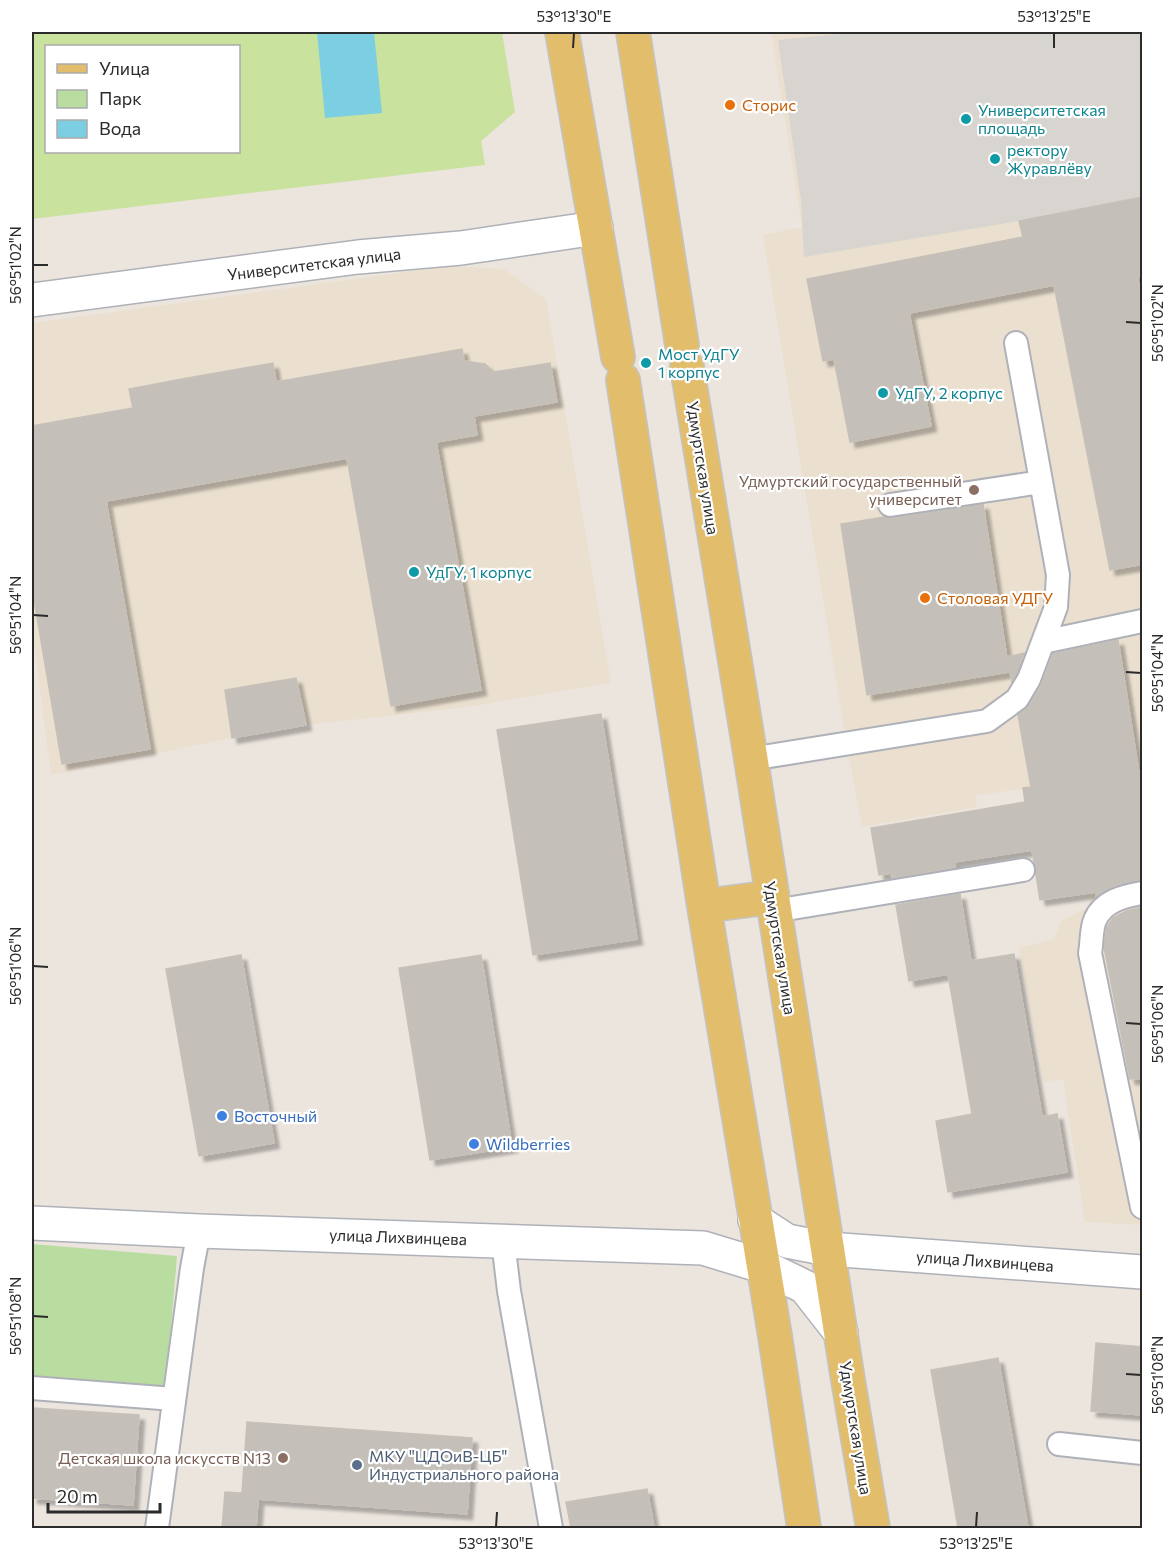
<svg xmlns="http://www.w3.org/2000/svg" width="1174" height="1560" font-family="Commissioner,sans-serif">
  <style>
    .education { fill: #ebe0cf }
    .green { fill: #b9dca1 }
    .pitch { fill: #c9e29d; fill-rule: evenodd }
    .plaza { fill: #d8d4d0 }
    .water { fill: #7ccee2 }
    .building { fill: #c4c0b9; stroke: #c6c0b8; stroke-width: 1.5; filter: url(#shadow) }
    .lines { fill: none; stroke-linecap: round; stroke-linejoin: round }
    .service-casing { stroke: #afb1b9; stroke-width: 26 }
    .minor-casing { stroke: #afb1b9; stroke-width: 36 }
    .tertiary-casing { stroke: #afb1b9; stroke-width: 36 }
    .primary-casing { stroke: #c4c4c4; stroke-width: 36 }
    .service { stroke: #fff; stroke-width: 22 }
    .minor { stroke: #fff; stroke-width: 33 }
    .tertiary { stroke: #fff; stroke-width: 33 }
    .primary { stroke: #e2be6c; stroke-width: 33 }
    .ticks { fill: none; stroke: #2b2b2b; stroke-width: 2 }
    .food-dot { fill: #e8710a; stroke: #fff; stroke-width: 2 }
    .culture-dot { fill: #0f9aa8; stroke: #fff; stroke-width: 2 }
    .education-dot { fill: #8d6e63; stroke: #fff; stroke-width: 2 }
    .shop-dot { fill: #3f7fe0; stroke: #fff; stroke-width: 2 }
    .service-dot { fill: #5c6f8a; stroke: #fff; stroke-width: 2 }
    .labels { text-anchor: middle; stroke-width: 4.5; stroke-linejoin: round; paint-order: stroke }
    .food-label { font-size: 16px; fill: #c56008; stroke: #fff; text-anchor: start }
    .culture-label { font-size: 16px; fill: #0d838f; stroke: #fff; text-anchor: start }
    .street-label { font-size: 16px; fill: #2b2b2b; stroke: #fff }
    .education-label { font-size: 16px; fill: #785e54; stroke: #fff; text-anchor: end }
    .shop-label { font-size: 16px; fill: #366cbe; stroke: #fff; text-anchor: start }
    .service-label { font-size: 16px; fill: #4e5e75; stroke: #fff; text-anchor: start }
    .neatline { fill: none; stroke: #2b2b2b; stroke-width: 2 }
    .ticks-label { font-size: 15px; text-anchor: middle; fill: #2b2b2b }
  </style>
  <defs>
    <filter id="shadow"><feDropShadow dx="5.5" dy="5.5" stdDeviation="1.5" flood-color="#0004"/></filter>
  </defs>
  <rect width="100%" height="100%" fill="#ebe5de"/>
  <path class="education" d="M771,32h371v787l-38,-43 -129,20 2,11 -115,20 -15,-81 -84,-511 39,-8z
    M449,266l55,3 42,30 65,384 -143,24 -162,18 -11,-47 -70,11 7,49 -181,37 -19,-148v-304z
    M1142,885v340l-57,-3 -22,-143 -19,3 -25,-134 35,-9 7,-18 26,-13 6,-16z"/>
  <path class="green" d="M32,1244l145,12 -11,133 -134,-11z"/>
  <path class="pitch" d="M32,32h470l13,80 -34,29 4,24 -453,54zM46,46h192v106h-192z"/>
  <path class="plaza" d="M860,32h282v165l-123,24 -215,36 -3,-57 -23,-160z"/>
  <path class="water" d="M317,32h57l8,81 -57,5z"/>
  <path class="building" d="M1143,197v79l-6,1 6,27v260l-33,6 -56,-285 -145,28 22,113 -81,16 -16,-83 -11,2 -16,-82 216,-42 -4,-16z
    M462,349l2,12 21,3 9,8 56,-9 7,39 -83,14 3,19 -41,7 45,248 -90,16 -44,-248 -241,43 44,248 -88,15 -30,-176v-162l101,-18 -4,-19 53,-10 91,-16 3,19z
    M983,504l26,168 -142,23 -26,-171 43,-7 8,1z
    M1118,640l25,159v81l-27,5 -20,11v-4l-56,8 -8,-50 -78,12 1,5 -63,11 -1,-5 -12,2 -8,-47 154,-26 -2,-14 8,-1 -13,-72 10,-9 13,-20 12,-32z
    M1024,653l-7,20 -5,9 -5,-25z
    M296,678l10,47 -74,13 -7,-48z
    M601,714l36,225 -104,16 -36,-225z
    M960,894l11,67 43,-7 28,163 15,-3 10,58 -119,20 -12,-71 36,-7 -24,-140 -39,7 -13,-76z
    M1143,907v171l-13,1 -26,-132 3,-20 6,-9 13,-7z
    M241,955l33,188 -75,13 -33,-187z
    M481,955l31,192 -82,13 -31,-192z
    M1096,1343l47,4v68l-52,-4z
    M998,1358l30,170h-70l-27,-158z
    M32,1408l107,7 -6,90 -101,-7z
    M247,1422l225,16 -5,76 -209,-15 -2,29h-34l3,-36 17,1z
    M647,1489l7,39h-83l-5,-26z"/>
  <g class="lines">
    <defs>
      <path id="service" d="M890,505l151,-23
        M1043,642l99,-21
        M751,759l236,-38 30,-22 12,-20 27,-72 2,-32 -42,-232
        M1142,893c-18,3 -39,8 -47,27 -4,9 -3,23 -5,33l52,254
        M774,911l249,-41
        M503,1241l6,50 42,237
        M32,1388l142,11
        M1059,1444l83,9
        M157,1528l35,-260 7,-37"/>
      <path id="minor" d="M32,300l326,-43 103,-9 135,-20
        M32,1223l167,8 504,17 59,18 43,21 36,46"/>
      <path id="tertiary" d="M755,1220l32,21 41,8 314,23"/>
      <path id="primary" d="M562,32l56,325
        M633,32l49,313
        M687,367l64,392 97,621 25,148
        M623,380l81,526 71,430 29,192
        M704,906l68,-9"/>
    </defs>
    <use href="#service" class="service-casing"/>
    <use href="#minor" class="minor-casing"/>
    <use href="#tertiary" class="tertiary-casing"/>
    <use href="#primary" class="primary-casing"/>
    <use href="#service" class="service"/>
    <use href="#minor" class="minor"/>
    <use href="#tertiary" class="tertiary"/>
    <use href="#primary" class="primary"/>
  </g>
  <path class="ticks" d="M573,48l1,-15M1054,48v-15M33,265h15M1126,322l15,1M33,615l15,1M1126,672l15,1M33,966l15,1M1126,1023l15,1M33,1316l15,1M1126,1374l15,1M496,1527l1,-15M976,1527l1,-15"/>
  <g class="food-dot">
    <circle cx="730" cy="105" r="6"/>
    <circle cx="925" cy="598" r="6"/>
  </g>
  <g class="culture-dot">
    <circle cx="966" cy="119" r="6"/>
    <circle cx="995" cy="159" r="6"/>
    <circle cx="646" cy="363" r="6"/>
    <circle cx="883" cy="393" r="6"/>
    <circle cx="414" cy="572" r="6"/>
  </g>
  <g class="education-dot">
    <circle cx="974" cy="490" r="6"/>
    <circle cx="283" cy="1458" r="6"/>
  </g>
  <g class="shop-dot">
    <circle cx="222" cy="1116" r="6"/>
    <circle cx="474" cy="1144" r="6"/>
  </g>
  <circle class="service-dot" cx="357" cy="1465" r="6"/>
  <g class="labels">
    <g class="food-label">
      <text x="742" y="111">Сторис</text>
      <text x="937" y="604">Столовая УДГУ</text>
    </g>
    <g class="culture-label">
      <text x="978" y="116">Университетская<tspan x="978" dy="18">площадь</tspan></text>
      <text x="1007" y="156">ректору<tspan x="1007" dy="18">Журавлёву</tspan></text>
      <text x="658" y="360">Мост УдГУ<tspan x="658" dy="18">1 корпус</tspan></text>
      <text x="895" y="399">УдГУ, 2 корпус</text>
      <text x="426" y="578">УдГУ, 1 корпус</text>
    </g>
    <g class="street-label">
      <text transform="translate(314 264) rotate(-7)" y="6">Университетская улица</text>
      <text transform="translate(703 468) rotate(81)" y="6">Удмуртская улица</text>
      <text transform="translate(780 948) rotate(81)" y="6">Удмуртская улица</text>
      <text transform="translate(398 1237) rotate(2)" y="6">улица Лихвинцева</text>
      <text transform="translate(985 1261) rotate(4)" y="6">улица Лихвинцева</text>
      <text transform="translate(856 1428) rotate(81)" y="6">Удмуртская улица</text>
    </g>
    <g class="education-label">
      <text x="962" y="487">Удмуртский государственный<tspan x="962" dy="18">университет</tspan></text>
      <text x="271" y="1464">Детская школа искусств N13</text>
    </g>
    <g class="shop-label">
      <text x="234" y="1122">Восточный</text>
      <text x="486" y="1150">Wildberries</text>
    </g>
    <g class="service-label">
      <text x="369" y="1462">МКУ "ЦДОиВ-ЦБ"<tspan x="369" dy="18">Индустриального района</tspan></text>
    </g>
  </g>
  <rect width="1174" height="1560" fill="none" stroke="#ffffff" stroke-width="66"/>
  <rect x="45" y="45" width="195" height="108" fill="#ffffff" stroke="#aaaaaa" stroke-width="1.5"/>
  <rect x="57" y="64" width="30" height="9" fill="#e2be6c" stroke="#aaaaaa" stroke-width="1.5"/>
  <text x="99" y="75" font-size="18" fill="#2b2b2b">Улица</text>
  <rect x="57" y="90" width="30" height="18" fill="#b9dca1" stroke="#aaaaaa" stroke-width="1.5"/>
  <text x="99" y="105" font-size="18" fill="#2b2b2b">Парк</text>
  <rect x="57" y="120" width="30" height="18" fill="#7ccee2" stroke="#aaaaaa" stroke-width="1.5"/>
  <text x="99" y="135" font-size="18" fill="#2b2b2b">Вода</text>
  <path d="M48 1503v9h112v-9" fill="none" stroke="#2b2b2b" stroke-width="3"/>
  <text x="57" y="1503" font-size="18" fill="#2b2b2b" stroke="#ffffff" stroke-width="4.5" paint-order="stroke">20 m</text>
  <rect x="33" y="33" width="1108" height="1494" class="neatline"/>
  <g class="ticks-label">
    <text x="574" y="22">53°13'30"E</text>
    <text x="1054" y="22">53°13'25"E</text>
    <text transform="translate(16 265) rotate(-90)" y="5">56°51'02"N</text>
    <text transform="translate(1158 323) rotate(-90)" y="5">56°51'02"N</text>
    <text transform="translate(16 615) rotate(-90)" y="5">56°51'04"N</text>
    <text transform="translate(1158 673) rotate(-90)" y="5">56°51'04"N</text>
    <text transform="translate(16 966) rotate(-90)" y="5">56°51'06"N</text>
    <text transform="translate(1158 1024) rotate(-90)" y="5">56°51'06"N</text>
    <text transform="translate(16 1316) rotate(-90)" y="5">56°51'08"N</text>
    <text transform="translate(1158 1375) rotate(-90)" y="5">56°51'08"N</text>
    <text x="496" y="1549">53°13'30"E</text>
    <text x="976" y="1549">53°13'25"E</text>
  </g>
</svg>
